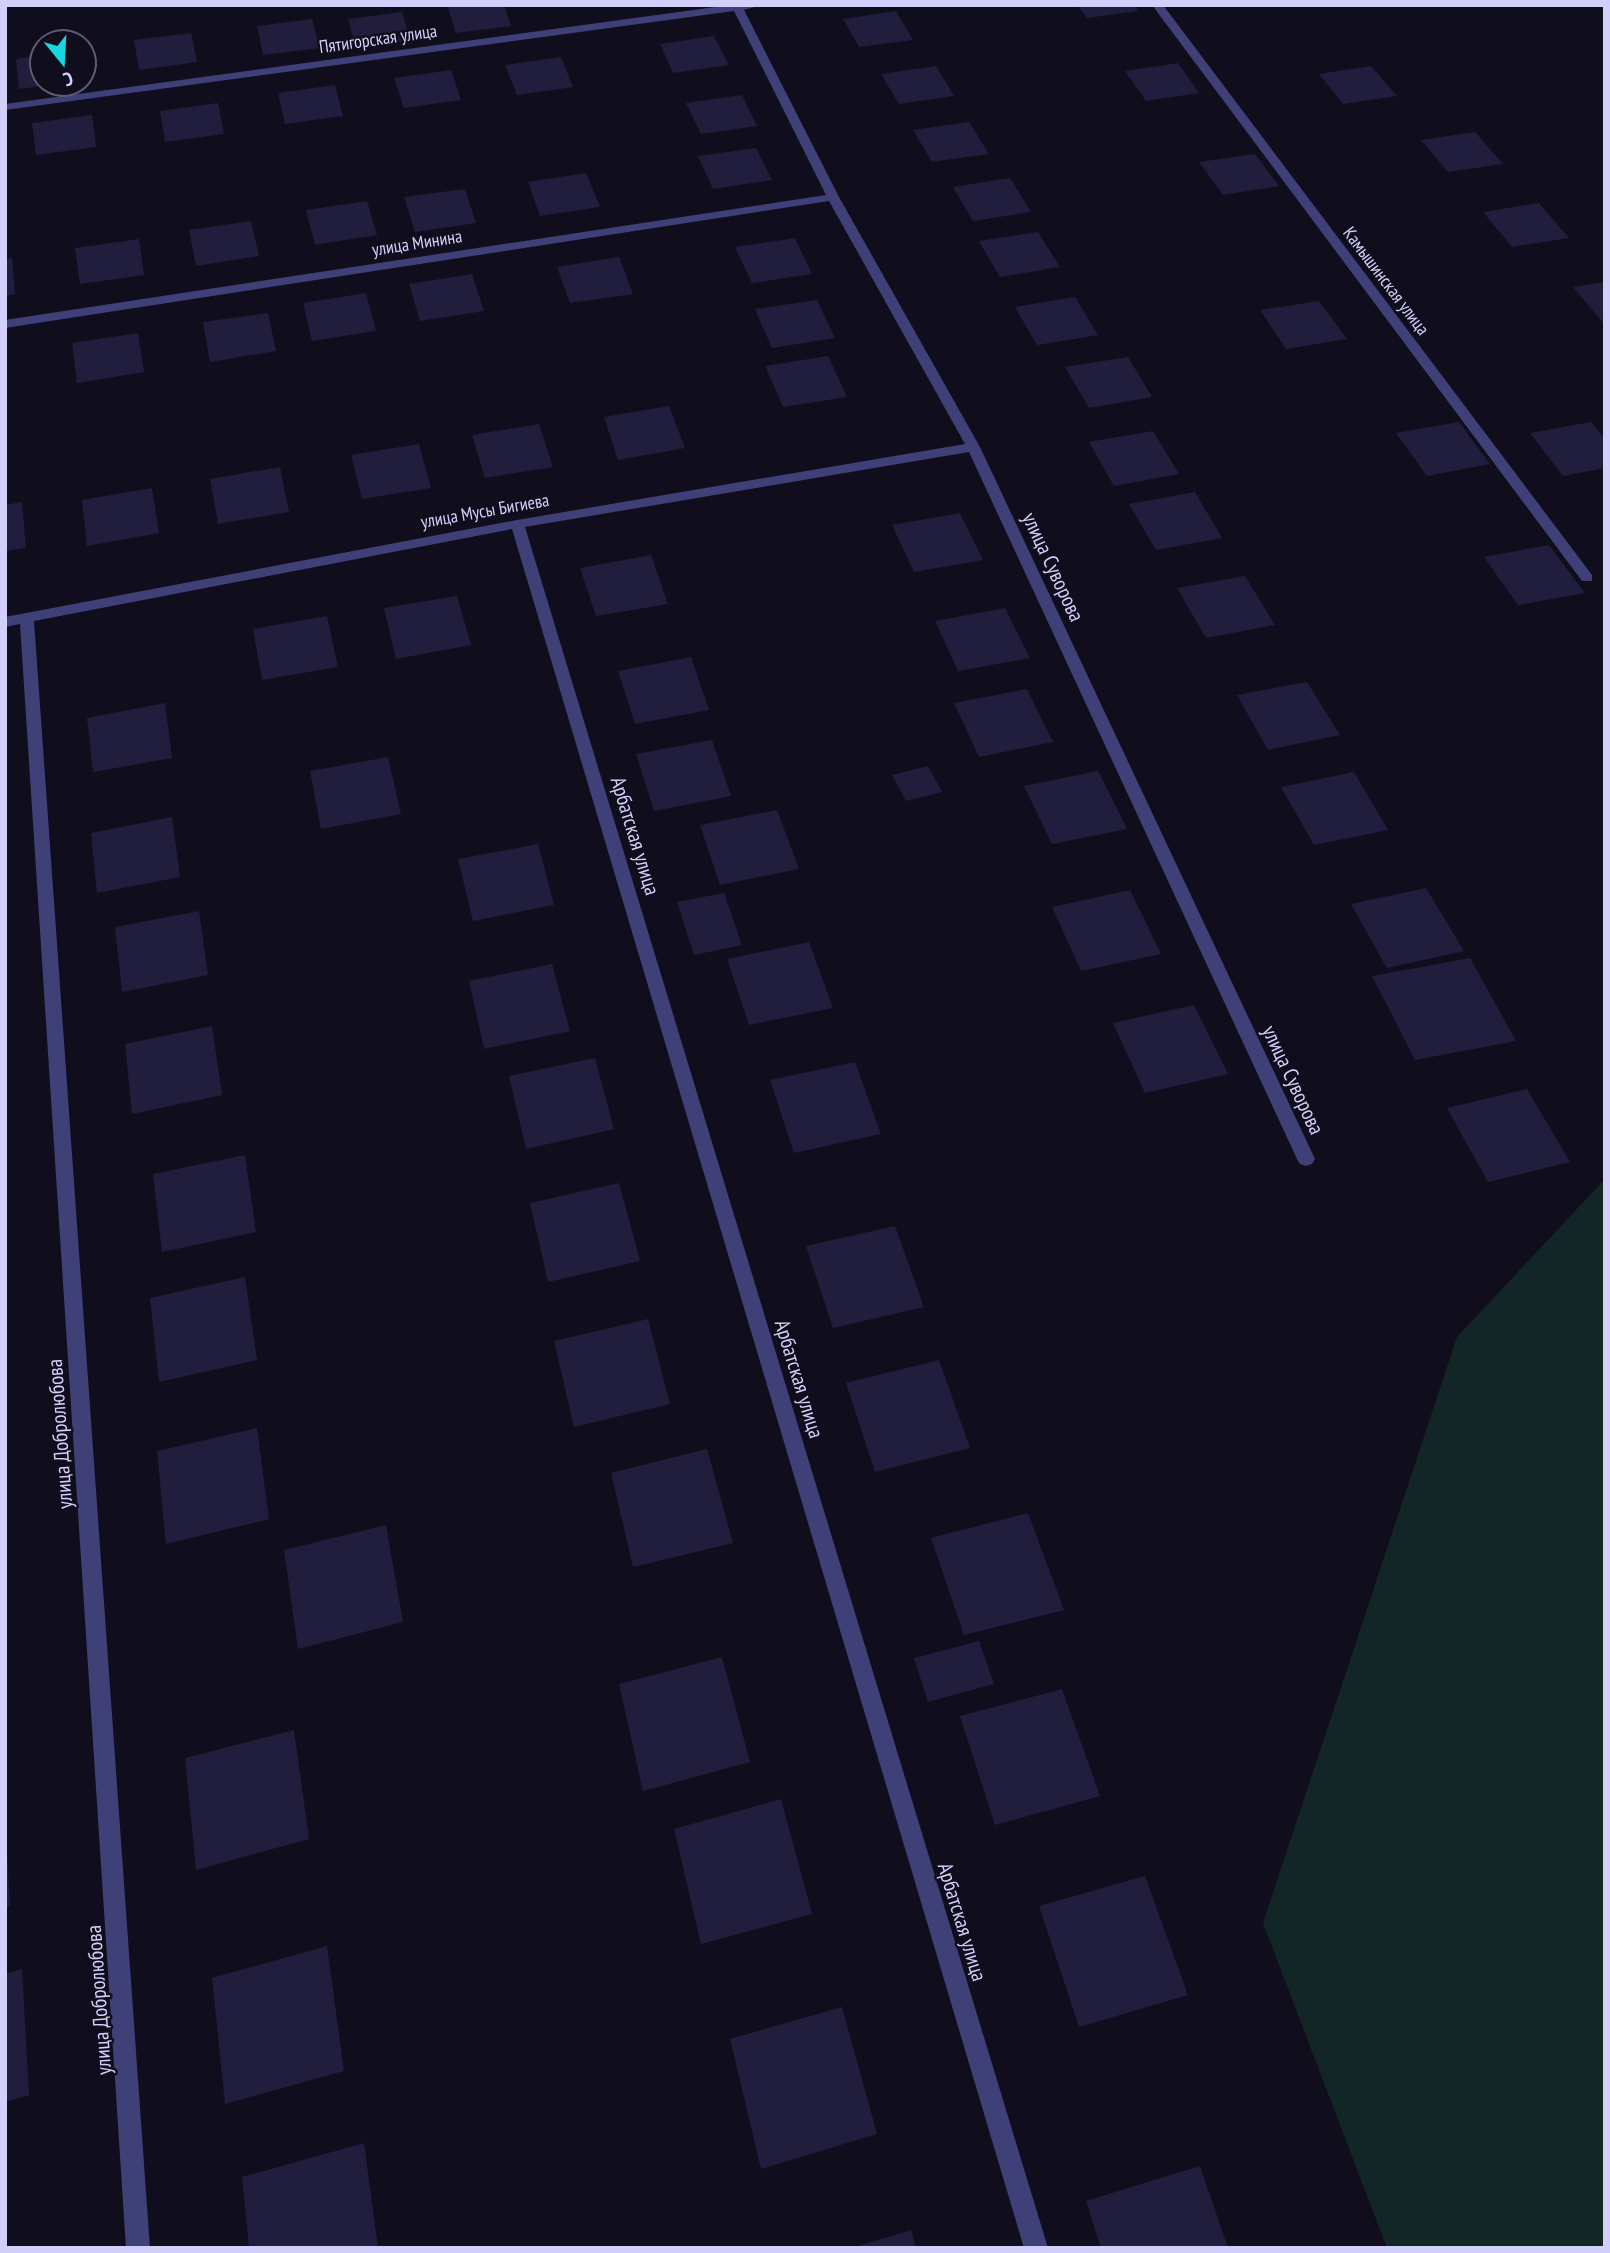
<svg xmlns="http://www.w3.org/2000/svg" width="1610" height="2253" font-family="'PT Sans Narrow',sans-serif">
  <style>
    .green { fill: #122725 }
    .building { fill: #211d3c }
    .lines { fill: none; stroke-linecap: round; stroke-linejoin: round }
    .street { fill: #3e4077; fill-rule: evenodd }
    .labels { text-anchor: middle; stroke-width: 5; stroke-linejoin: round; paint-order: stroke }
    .far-street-label { font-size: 18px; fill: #d2d0fa; stroke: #100e1d }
    .street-label { font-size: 21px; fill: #d2d0fa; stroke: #100e1d }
  </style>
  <rect width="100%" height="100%" fill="#100e1d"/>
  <path class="green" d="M1605,1179v1069h-218l-124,-325 194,-586z"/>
  <path class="building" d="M447,5h57l7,21 -55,7z
    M1077,5h57l4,6 -51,7z
    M896,11l17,29 -54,7 -16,-28z
    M402,12l9,28 -55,8 -8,-29z
    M312,19l8,29 -57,7 -6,-29z
    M191,33l6,29 -58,8 -5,-30z
    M714,36l15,29 -56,8 -13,-29z
    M42,55v31l-23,3 -3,-30z
    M561,57l12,30 -56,8 -12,-30z
    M1178,63l21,30 -53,8 -21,-30z
    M936,66l18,30 -55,8 -18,-30z
    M1371,66l26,30 -54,8 -24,-30z
    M451,70l10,30 -57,8 -10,-30z
    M335,85l8,31 -58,8 -7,-31z
    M742,95l15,31 -56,8 -15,-31z
    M218,103l6,31 -59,8 -5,-31z
    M92,115l4,32 -60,8 -4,-32z
    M969,122l20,32 -57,8 -19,-32z
    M1475,132l28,32 -55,8 -27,-32z
    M756,148l16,32 -59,9 -15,-33z
    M1255,154l24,32 -56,9 -24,-33z
    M586,173l14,34 -60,9 -12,-34z
    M1010,178l21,34 -58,9 -20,-34z
    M465,189l11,34 -61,9 -11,-35z
    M367,201l10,34 -62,10 -9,-35z
    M1539,203l30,35 -57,9 -29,-35z
    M251,221l8,35 -63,10 -7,-36z
    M1038,232l22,35 -60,10 -21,-36z
    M795,238l17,36 -60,9 -17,-36z
    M139,239l5,36 -64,9 -5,-36z
    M619,257l14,37 -63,9 -13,-36z
    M12,258l3,36 -10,2v-37z
    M472,274l12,37 -64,10 -11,-37z
    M1605,282v43l-32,-38z
    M366,293l10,38 -64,10 -9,-38z
    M1075,297l23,38 -61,10 -22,-38z
    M817,300l18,38 -63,10 -17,-39z
    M1319,301l28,38 -61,10 -26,-39z
    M268,313l8,38 -66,11 -7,-40z
    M138,333l6,39 -67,11 -5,-40z
    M828,356l19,41 -64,10 -18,-41z
    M1128,357l24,40 -63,11 -24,-41z
    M669,406l16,42 -67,12 -14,-43z
    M1459,422l31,42 -63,12 -31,-43z
    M1591,422l14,17v29l-42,8 -33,-43z
    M539,424l14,43 -68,11 -13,-43z
    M1153,431l26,43 -65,12 -25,-44z
    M419,444l12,44 -69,11 -11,-44z
    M280,467l9,45 -71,12 -8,-45z
    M152,488l7,45 -72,13 -5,-46z
    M1195,492l27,46 -66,12 -27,-46z
    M22,502l4,46 -21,3v-46z
    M960,513l23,47 -69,12 -22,-47z
    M1549,545l36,48 -67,12 -34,-48z
    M651,555l17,49 -72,12 -16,-48z
    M1245,576l30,49 -69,13 -29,-50z
    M457,596l14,49 -75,14 -12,-51z
    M1005,608l25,50 -72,13 -23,-50z
    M327,616l11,51 -76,13 -9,-51z
    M691,657l18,53 -74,14 -17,-53z
    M1307,682l33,53 -72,15 -31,-55z
    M1027,689l26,53 -74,15 -25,-54z
    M165,703l7,55 -79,14 -6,-54z
    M712,740l19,56 -77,15 -18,-57z
    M388,757l13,57 -80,15 -11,-58z
    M928,766l14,26 -36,9 -14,-26z
    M1098,771l29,58 -75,15 -28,-58z
    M1354,772l34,58 -74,15 -33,-58z
    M777,810l22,59 -79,16 -20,-60z
    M172,817l8,60 -83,16 -6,-60z
    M538,844l16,61 -81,16 -15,-62z
    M1426,888l38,63 -77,17 -36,-64z
    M1130,890l31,64 -80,17 -29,-64z
    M724,893l18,52 -48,10 -17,-53z
    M199,911l9,64 -86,17 -7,-65z
    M809,942l24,66 -84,17 -22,-66z
    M1470,958l46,83 -101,19 -43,-84z
    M552,964l18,67 -86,18 -15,-68z
    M1194,1005l34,69 -83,19 -32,-70z
    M212,1026l10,69 -90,19 -7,-70z
    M595,1058l19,71 -88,20 -17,-73z
    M855,1062l26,72 -87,19 -24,-73z
    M1527,1089l43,73 -82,20 -41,-74z
    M245,1155l11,77 -94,20 -9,-78z
    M619,1183l21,78 -92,21 -18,-79z
    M895,1226l29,81 -91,21 -27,-82z
    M245,1277l12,83 -98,22 -9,-84z
    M648,1319l22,85 -96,23 -20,-86z
    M939,1360l31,88 -95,24 -29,-89z
    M257,1428l12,91 -103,25 -9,-93z
    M707,1449l26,94 -100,24 -22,-94z
    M1028,1513l36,97 -100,25 -33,-97z
    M386,1525l17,97 -105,27 -14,-99z
    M979,1641l15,43 -66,18 -14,-44z
    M722,1657l28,105 -107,29 -24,-107z
    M1062,1689l38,107 -105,29 -35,-109z
    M294,1730l15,109 -113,31 -11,-112z
    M781,1799l31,115 -111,30 -27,-115z
    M5,1852h2l3,54 -5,2z
    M1145,1876l43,119 -109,32 -40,-121z
    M327,1946l17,125 -119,33 -13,-126z
    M22,1969l7,126 -24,7v-128z
    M842,2007l35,127 -116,35 -31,-130z
    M364,2143l14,105h-129l-7,-71z
    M1200,2166l28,82h-127l-15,-47z
    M911,2230l5,18h-61v-1z"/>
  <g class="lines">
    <path class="street" d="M730,5h31l-17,5 95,187 141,250 335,712 -3,5 -6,2 -6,-2 -3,-5 -328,-707 -444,75 523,1721h-24l-512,-1719 -478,92 116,1627h-24l-106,-1624 -15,3v-10l512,-97 448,-76 -136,-243 -824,127v-8l821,-125 -92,-184 -729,99v-6z
      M1152,5h11l429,570v6h-10z"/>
  </g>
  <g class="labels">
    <g class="far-street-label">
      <text transform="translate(378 39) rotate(-8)" y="6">Пятигорская улица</text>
      <text transform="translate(417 243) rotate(-9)" y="6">улица Минина</text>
      <text transform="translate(1386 281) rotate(53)" y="6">Камышинская улица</text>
      <text transform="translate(485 511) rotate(-10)" y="6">улица Мусы Бигиева</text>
    </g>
    <g class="street-label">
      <text transform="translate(1053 567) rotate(65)" y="7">улица Суворова</text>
      <text transform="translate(635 836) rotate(73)" y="7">Арбатская улица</text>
      <text transform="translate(1293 1080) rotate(65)" y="7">улица Суворова</text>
      <text transform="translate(799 1379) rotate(73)" y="7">Арбатская улица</text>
      <text transform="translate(60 1434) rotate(-94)" y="7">улица Добролюбова</text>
      <text transform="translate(962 1922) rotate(73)" y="7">Арбатская улица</text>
      <text transform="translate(99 2000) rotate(-94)" y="7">улица Добролюбова</text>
    </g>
  </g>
  <rect width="1610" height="2253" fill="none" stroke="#d2d0fa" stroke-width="14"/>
  <g transform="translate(63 63) rotate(162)"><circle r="33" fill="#100e1d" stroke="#5e5c75" stroke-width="2"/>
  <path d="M0-5L12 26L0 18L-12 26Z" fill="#19d5dd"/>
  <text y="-10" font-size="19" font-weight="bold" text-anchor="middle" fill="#d2d0fa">С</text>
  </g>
</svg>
